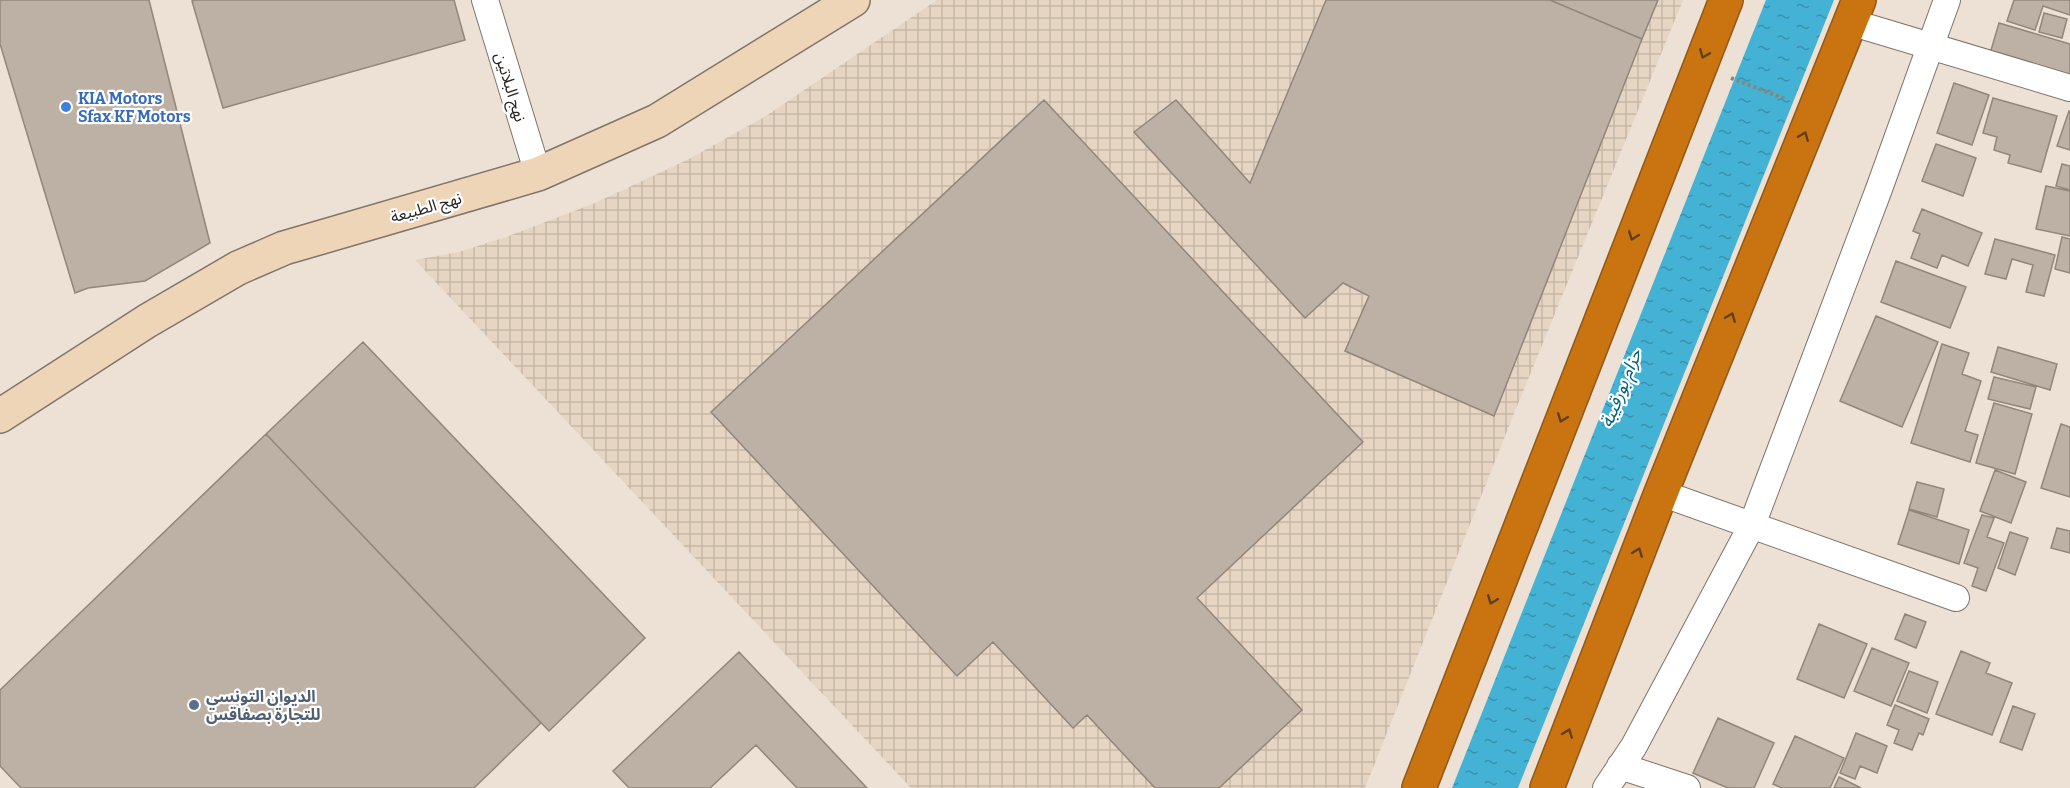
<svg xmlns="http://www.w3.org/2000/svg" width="2070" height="788" font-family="Bitter,'Noto Sans Arabic',serif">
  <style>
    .industrial { fill: url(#industrial-grid) }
    .water { fill: url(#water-ripples) }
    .building { fill: #bdb1a5; stroke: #92867b; stroke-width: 1.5 }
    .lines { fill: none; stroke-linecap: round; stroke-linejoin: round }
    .street-casing { stroke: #7f7569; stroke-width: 28 }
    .secondary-casing { stroke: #7f7569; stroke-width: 36 }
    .highway-casing { stroke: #915816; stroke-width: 36 }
    .path { stroke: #8b847a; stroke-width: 4; stroke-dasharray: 3 3; stroke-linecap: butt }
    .street { stroke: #fff; stroke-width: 26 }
    .secondary { stroke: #efd5b8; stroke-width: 33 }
    .highway { stroke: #c97411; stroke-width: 33 }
    .oneway { stroke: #60401a }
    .shop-dot { fill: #3f7fe0; stroke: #fff; stroke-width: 2 }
    .service-dot { fill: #5c6f8a; stroke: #fff; stroke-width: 2 }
    .labels { text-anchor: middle; stroke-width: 4.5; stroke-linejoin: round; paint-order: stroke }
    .street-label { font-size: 16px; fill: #28241f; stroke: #fff }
    .shop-label { font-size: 16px; font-weight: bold; fill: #366cbe; stroke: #fff; text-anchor: start }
    .service-label { font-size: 16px; font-weight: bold; fill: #4e5e75; stroke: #fff; text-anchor: start }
    .water-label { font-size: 18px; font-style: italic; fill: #036178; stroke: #fff }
  </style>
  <defs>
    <pattern id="industrial-grid" width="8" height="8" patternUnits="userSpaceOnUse" patternTransform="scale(1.5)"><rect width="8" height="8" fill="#e6d5c2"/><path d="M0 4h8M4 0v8" fill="none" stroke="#c5b7a6"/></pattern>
    <pattern id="water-ripples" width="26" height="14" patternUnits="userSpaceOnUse" patternTransform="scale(1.5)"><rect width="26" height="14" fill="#44b2d4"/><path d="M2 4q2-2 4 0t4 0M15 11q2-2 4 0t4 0" fill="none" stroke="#3991ab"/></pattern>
  </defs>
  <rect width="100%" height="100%" fill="#ece1d4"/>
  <path class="industrial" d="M937,0h746l-172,421 -146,367h-454l-496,-528 44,-8 47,-15 89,-34 94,-44 77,-43z"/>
  <path class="water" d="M1766,0h68l-316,788h-66z"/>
  <path class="building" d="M0,0h149l61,243 -65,38 -57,7 -13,5 -75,-249z
    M195,0h259l11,40 -242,68 -31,-107z
    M1326,0h224l92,39 -148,377 -149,-65 24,-55 -26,-13 -38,35 -171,-186 42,-32 74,83z
    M1550,0h108l-16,39z
    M2014,0h56v15l-27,-9 -8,24 -28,-9z
    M2044,13l23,6 -5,19 -23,-6z
    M1999,23l71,21v37l-81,-24z
    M1954,83l35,12 -17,50 -35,-12z
    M1993,98l64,18 -16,56 -33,-9 2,-8 -16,-5 3,-13 -14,-4z
    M1044,100l319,342 -166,156 105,112 -83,78h-64l-68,-73 -14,13 -80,-86 -36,34 -246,-264z
    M2069,111h1v39l-13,-4z
    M1936,144l40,14 -13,38 -41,-15z
    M2062,164l8,2v24l-14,-4z
    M2046,186l24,5v45l-34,-7z
    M1922,209l60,24 -14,33 -26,-11 -5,13 -26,-10 9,-24 -7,-3z
    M2062,237l8,2v34l-15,-4z
    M1995,239l60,16 -11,41 -18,-4 7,-27 -21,-6 -6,20 -21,-5z
    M1896,261l70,26 -16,41 -69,-26z
    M1876,316l62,26 -36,85 -62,-26z
    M363,342l282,296 -96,93 -283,-297z
    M1942,344l27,9 -7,21 19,7 -16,50 13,4 -8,27 -59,-19z
    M1998,347l59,17 -7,26 -59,-18z
    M1994,377l42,10 -6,22 -42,-10z
    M1994,403l38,11 -17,60 -39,-11z
    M2061,424l9,3v70l-29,-9z
    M266,434l275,289 -67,65h-453l-21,-22v-76z
    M1995,470l31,12 -15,41 -31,-12z
    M1917,482l27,7 -7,28 -28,-8z
    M1909,510l60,20 -10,34 -61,-20z
    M1982,515l12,3 -7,19 17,6 -18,48 -14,-5 6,-18 -14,-5z
    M2057,528l13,3v22l-19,-5z
    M2010,532l18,6 -13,37 -17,-7z
    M1905,614l21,8 -10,26 -21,-9z
    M1819,624l48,20 -23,54 -47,-19z
    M1872,648l37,15 -18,43 -37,-15z
    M1961,651l29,12 -4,10 26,10 -20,52 -56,-21z
    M739,652l128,136h-70l-41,-43 -46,43h-81l-16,-17z
    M1909,671l29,11 -11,31 -30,-12z
    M1895,705l34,14 -6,16 -4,-2 -7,17 -18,-7 5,-13 -12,-5z
    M2013,706l22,8 -13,36 -22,-8z
    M1718,718l56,25 -20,45h-26l-35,-15z
    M1856,733l31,13 -10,27 -17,-7 -5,13 -15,-6z
    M1795,736l49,22 -14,30h-48l-9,-4z
    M1839,777l22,11h-27z"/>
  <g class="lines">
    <defs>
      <path id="street" d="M485,0l53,174
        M1850,22l220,66
        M1661,493l295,105
        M1620,766l67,22
        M1606,788l28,-42 118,-221 127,-336 68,-189"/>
      <path id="secondary" d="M0,416l147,-95 91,-53 46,-20 254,-74 119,-53 196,-121"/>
      <path id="highway" d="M1419,788l307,-788
        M1547,788l114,-295 198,-493"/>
    </defs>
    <use href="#street" class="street-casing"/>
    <use href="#secondary" class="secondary-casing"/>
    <use href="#highway" class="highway-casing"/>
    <path class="path" d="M1731,78l54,21"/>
    <use href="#street" class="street"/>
    <use href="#secondary" class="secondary"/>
    <use href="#highway" class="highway"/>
  </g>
  <defs><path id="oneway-chevron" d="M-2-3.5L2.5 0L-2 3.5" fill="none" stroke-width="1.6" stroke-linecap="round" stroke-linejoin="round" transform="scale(1.5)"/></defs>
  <g class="oneway">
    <use href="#oneway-chevron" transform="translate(1704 54) rotate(112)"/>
    <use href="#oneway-chevron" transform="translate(1804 136) rotate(-68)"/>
    <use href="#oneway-chevron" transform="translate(1633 236) rotate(111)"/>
    <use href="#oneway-chevron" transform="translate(1731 317) rotate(-68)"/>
    <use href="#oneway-chevron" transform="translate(1562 418) rotate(111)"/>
    <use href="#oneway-chevron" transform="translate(1638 552) rotate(-69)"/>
    <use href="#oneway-chevron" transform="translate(1492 600) rotate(111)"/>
    <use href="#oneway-chevron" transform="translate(1568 733) rotate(-69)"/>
  </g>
  <circle class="shop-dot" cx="66" cy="107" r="6"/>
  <circle class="service-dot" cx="194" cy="705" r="6"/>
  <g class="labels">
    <g class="street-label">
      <text transform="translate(511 87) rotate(73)" y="6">نهج البلاتين</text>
      <text transform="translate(426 207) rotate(-16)" y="6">نهج الطبيعة</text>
    </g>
    <g class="shop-label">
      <text x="78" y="104">KIA Motors<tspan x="78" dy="18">Sfax KF Motors</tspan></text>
    </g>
    <g class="service-label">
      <text x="206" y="702">الديوان التونسي<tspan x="206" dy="18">للتجارة بصفاقس</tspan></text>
    </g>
    <g class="water-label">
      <text transform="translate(1621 388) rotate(-68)" y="6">حزام بورقيبة</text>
    </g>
  </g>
</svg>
